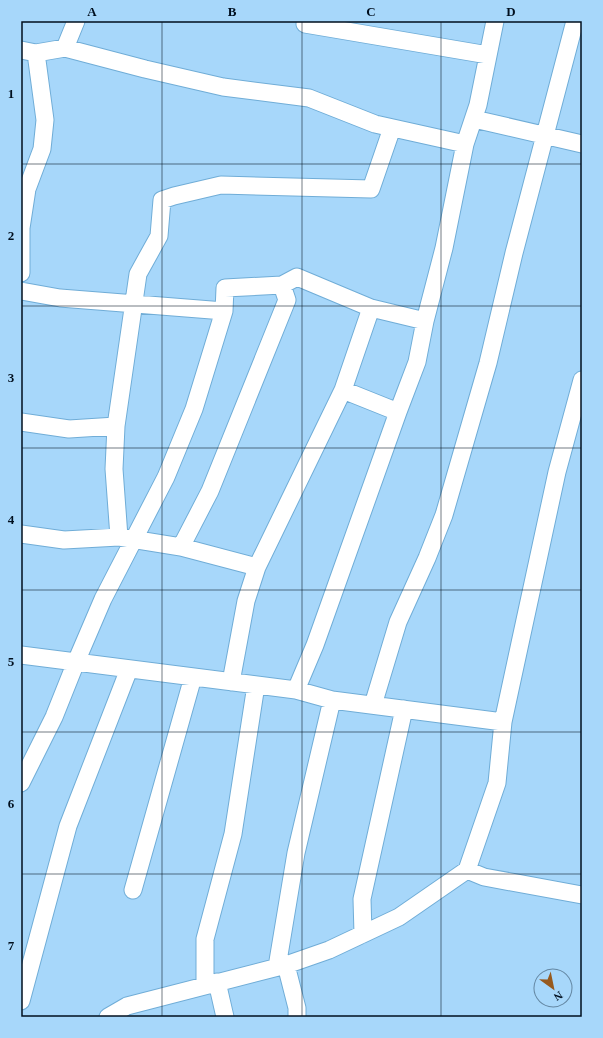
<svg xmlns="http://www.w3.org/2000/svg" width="603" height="1038" font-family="Georgia,serif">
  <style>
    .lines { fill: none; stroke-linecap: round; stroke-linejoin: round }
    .minor-casing { stroke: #70add7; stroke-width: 19 }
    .minor { stroke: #fff; stroke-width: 17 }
    .grid { fill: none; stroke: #000f1e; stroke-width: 1; stroke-opacity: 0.55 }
    .neatline { fill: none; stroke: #000f1e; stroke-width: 1.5 }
    .grid-label { font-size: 13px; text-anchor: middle; font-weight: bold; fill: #000f1e }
  </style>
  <rect width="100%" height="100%" fill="#a7d7fa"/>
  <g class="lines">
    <defs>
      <path id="minor" d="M306,21l-1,3 183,31
        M65,48l11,-27
        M21,50l15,3 29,-5 80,21 78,18 86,11 66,26 90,20
        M474,119l108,25
        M21,273v-45l6,-39 15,-40 3,-29 -9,-67
        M282,285l15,-8 74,31 54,13
        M21,291l39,7 164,13 -30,98 -28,68 -63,122 -27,63 -22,55 -33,66
        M343,390l55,22
        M21,422l48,7 47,-3
        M21,534l43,6 55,-3 62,10 76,20
        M119,537l-5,-68 2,-43 22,-152 21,-38 3,-36 12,-4 47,-11 150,4 21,-61
        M181,547l29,-56 77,-191 -5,-15 -57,3 -1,23
        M21,655l275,35 36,10 171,22
        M231,682l15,-81 11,-34 86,-177 28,-82
        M296,690l19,-45 83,-233 19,-50 8,-41 19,-73 21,-104 13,-39 17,-84
        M373,705l25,-83 29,-64 17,-43 44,-152 26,-110 61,-232
        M467,870l17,7 98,18
        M133,890l60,-213
        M363,934l-1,-35 42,-190
        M286,965l11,43v9
        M277,967l19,-114 36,-153
        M217,982l8,35
        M205,985v-46l28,-105 23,-149
        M21,1001l47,-175 61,-157
        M108,1017l19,-11 159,-41 43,-15 70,-33 68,-47 30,-87 6,-61 54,-250 25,-92"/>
    </defs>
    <use href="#minor" class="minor-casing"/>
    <use href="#minor" class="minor"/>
  </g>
  <path class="grid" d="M162,21v996M302,21v996M441,21v996M21,164h561M21,306h561M21,448h561M21,590h561M21,732h561M21,874h561"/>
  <rect width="603" height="1038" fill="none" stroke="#a7d7fa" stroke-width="44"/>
  <g transform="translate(553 988) rotate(147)"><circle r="19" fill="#a7d7fa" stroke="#6487a2"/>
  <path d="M0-3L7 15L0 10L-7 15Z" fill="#975a1e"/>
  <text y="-6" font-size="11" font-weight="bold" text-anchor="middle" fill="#000f1e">N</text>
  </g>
  <rect x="22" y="22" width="559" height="994" class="neatline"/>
  <g class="grid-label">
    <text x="92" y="16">A</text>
    <text x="232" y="16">B</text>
    <text x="371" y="16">C</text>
    <text x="511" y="16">D</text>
    <text x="11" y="98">1</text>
    <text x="11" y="240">2</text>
    <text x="11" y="382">3</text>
    <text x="11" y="524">4</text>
    <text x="11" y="666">5</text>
    <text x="11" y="808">6</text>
    <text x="11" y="950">7</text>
  </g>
</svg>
